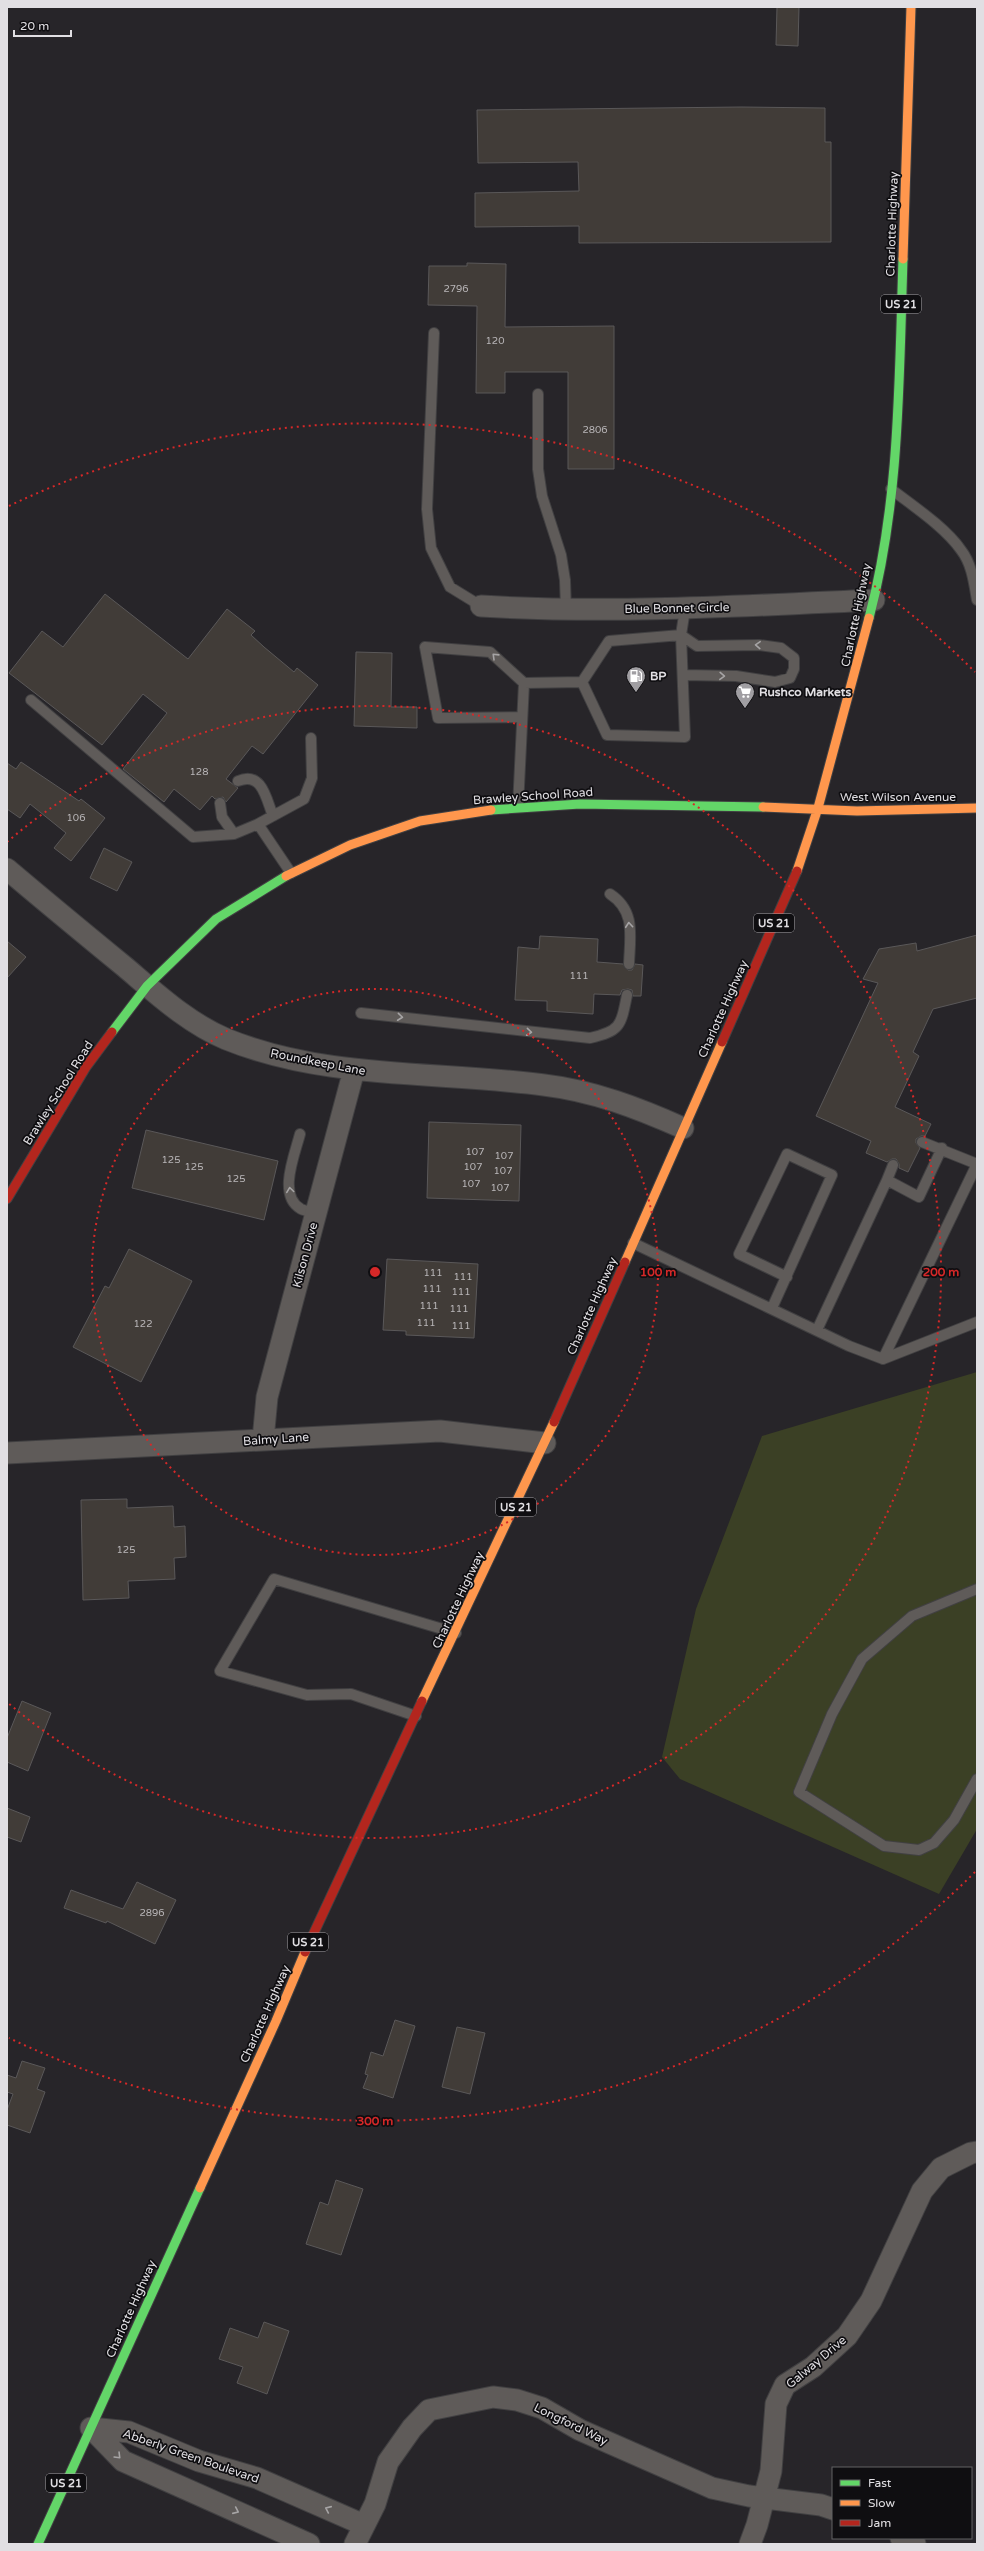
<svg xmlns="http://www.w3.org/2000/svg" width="984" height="2551" font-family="'Varela Round',sans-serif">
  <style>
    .green { fill: #3b4025 }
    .building { fill: #413c38; stroke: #5a5859 }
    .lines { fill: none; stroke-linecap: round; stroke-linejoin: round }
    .lane-casing { stroke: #414042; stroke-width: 12 }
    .street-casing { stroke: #414042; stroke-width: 23 }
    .fast-casing { stroke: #414042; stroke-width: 11 }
    .slow-casing { stroke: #414042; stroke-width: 11 }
    .jam-casing { stroke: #414042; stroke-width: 11 }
    .lane { stroke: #5f5b59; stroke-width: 10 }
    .street { stroke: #5f5b59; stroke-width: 21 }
    .fast { stroke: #63d668; stroke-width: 9 }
    .slow { stroke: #ff974d; stroke-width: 9 }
    .jam { stroke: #b3261e; stroke-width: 9 }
    .oneway { stroke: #a6a4a5 }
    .ring { fill: none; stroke: #d62828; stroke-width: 2; stroke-dasharray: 2 4 }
    .labels { text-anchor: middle; stroke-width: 3.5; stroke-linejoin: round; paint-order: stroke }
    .number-label { font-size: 10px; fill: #b9b6b8 }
    .shield { fill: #0f0e11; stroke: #a2a0a4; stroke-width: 1 }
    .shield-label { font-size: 11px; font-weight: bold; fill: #e1dfe3 }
    .street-label { font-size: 12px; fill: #e1dfe3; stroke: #0f0e11 }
    .poi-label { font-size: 12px; font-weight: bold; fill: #e1dfe3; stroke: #0f0e11; text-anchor: start }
    .centre { fill: #d62828; stroke: #0f0e11; stroke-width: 2 }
    .ring-label { font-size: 12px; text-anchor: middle; font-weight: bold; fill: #d62828; stroke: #0f0e11; stroke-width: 3.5; stroke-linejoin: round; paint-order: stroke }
  </style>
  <rect width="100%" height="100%" fill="#272529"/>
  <path class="green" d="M977,1372v457l-38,65 -259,-115 -18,-22 34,-148 66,-173z"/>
  <path class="building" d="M777,7h22l-1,39 -22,-1z
    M741,107l84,1v34h6v100l-252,1v-17l-104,1v-34l104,-2 -1,-29 -100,1 -1,-53z
    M467,263l39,1 -1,63 109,-1v143h-46v-97h-63v21h-29l1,-87 -49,-1 1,-39h38z
    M105,594l83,65 39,-50 28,22 -4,4 13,12 30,25 3,-4 21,17 -55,69 -11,-8 -26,33 12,9 -12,14 -3,-5 -8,2 -3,-3 -12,14 -26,-21 -10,13 -41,-33 44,-56 -24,-19 -41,51 -93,-72 33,-42 21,16z
    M356,652l36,1 -1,54h26v21l-63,-2z
    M21,762l58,39 2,-2 24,19 -34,43 -17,-13 12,-15 -36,-29 -10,14 -13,-9v-46l9,6z
    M104,848l28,14 -15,29 -27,-13z
    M977,935v63l-44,11 -20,43 6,4 -24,51 36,17 -6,12h-4l-5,3v4l4,5 -12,24 -9,-4v-4l-3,-5h-4l-5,3 -21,-9 5,-12 -55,-25 62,-133 -15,-4 16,-30 37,-6 1,8z
    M540,936l58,3 -1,23 26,2 5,6h4l3,-6 8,1 -2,31h-8l-1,-6 -4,-1 -6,1 -2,5 -26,-1 -1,20 -46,-3v-10l-32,-1 3,-53 21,2z
    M7,941l19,16 -19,21z
    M429,1122l92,3 -2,76 -92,-3z
    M146,1130l132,31 -14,59 -132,-32z
    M129,1249l63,32 -51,101 -68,-35 32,-61 4,2z
    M387,1259l91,5 -4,74 -68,-3v-4l-23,-1z
    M127,1499v9l46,-2 1,21 11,-1 1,31 -12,1 1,21 -47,2 1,17 -46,2 -2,-100z
    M22,1701l29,12 -23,58 -21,-9v-24z
    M7,1808l23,9 -9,25 -14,-5z
    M137,1882l39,18 -21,44 -48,-23 -1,2 -42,-15 7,-18 52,19z
    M395,2020l20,6 -22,72 -30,-10 5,-13 -3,-1 6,-22 12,4z
    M457,2027l28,6 -15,61 -28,-7z
    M22,2061l23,7 -8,21 8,3 -15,41 -23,-8v-15l6,-16 -6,-2v-17l9,3z
    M336,2180l27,9 -22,66 -35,-11 14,-42 8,3z
    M264,2322l25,9 -22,63 -30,-11 6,-16 -24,-8 11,-31 28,10z"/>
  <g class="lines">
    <defs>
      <path id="lane" d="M434,333l-7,176 4,39 19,39 31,19
        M538,394v75l4,27 19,59 4,25 1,30
        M891,489c22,17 54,38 70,61 11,14 13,33 16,50
        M681,635l16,11 62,-1 22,3 13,10v11l-4,9 -15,4 -39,-6 -53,-1
        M582,682l25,53 78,2 -4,-102
        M31,700l162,137 41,-3 24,-10
        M522,717l-84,1 -13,-71 65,5 34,31 58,-1 27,-41 72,-6 4,-26
        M238,781c24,-10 28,17 35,35
        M220,803l2,14 12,17
        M518,807l6,-124
        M291,873l-33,-49 46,-25 8,-21 -1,-40
        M610,894c26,17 20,42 19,70
        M361,1013l229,25c31,-7 31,-13 37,-43
        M300,1134c-5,20 -23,62 1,75 4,2 11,3 15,4
        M922,1142l55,22
        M887,1180l6,-15
        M633,1243l216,103 34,13 94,-37
        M772,1308l60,-133 -45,-21 -48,100 48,23
        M817,1330l70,-150 32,17 23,-49
        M883,1359l94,-195
        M977,1589l-65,27 -50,43 -30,55 -33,78 85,54 35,4 15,-7 20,-23 23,-41
        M416,1716l-65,-22 -44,1 -87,-24 54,-92 182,54"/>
      <path id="street" d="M481,606c131,8 262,0 393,-6
        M7,869c39,33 79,66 118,98 32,27 63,56 101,72 101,41 212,32 318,46 50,6 94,23 139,43
        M263,1440l4,-43 87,-327
        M7,1453l433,-22 105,12
        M91,2428l38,4 70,29 58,17 107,47
        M91,2428l32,33 186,83
        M901,2538l14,6
        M355,2544l20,-40 13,-42 24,-34 17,-18 64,-13 24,3 25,8 38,22 132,58 37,8 72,9 12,4
        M750,2544l7,-19 14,-54 5,-67 9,-19 28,-18 34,-31 24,-35 51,-110 19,-23 30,-15 6,-1"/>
      <path id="fast" d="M869,618c31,-116 30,-240 34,-359
        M491,810l89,-6 183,3
        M112,1032l35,-46 69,-67 70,-43
        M38,2544l162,-356"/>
      <path id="slow" d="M903,259l8,-252
        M763,807l94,4 120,-3
        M797,871l21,-63 51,-190
        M286,876l64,-31 70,-24 71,-11
        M625,1262l97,-220
        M422,1701l132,-279
        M200,2188l76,-167 29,-69"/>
      <path id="jam" d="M722,1042l75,-171
        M7,1199l79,-132 26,-35
        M554,1422l71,-160
        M305,1952l117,-251"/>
    </defs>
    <use href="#lane" class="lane-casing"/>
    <use href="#street" class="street-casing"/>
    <use href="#fast" class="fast-casing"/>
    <use href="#slow" class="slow-casing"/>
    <use href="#jam" class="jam-casing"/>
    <use href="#lane" class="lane"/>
    <use href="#street" class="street"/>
    <use href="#fast" class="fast"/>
    <use href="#slow" class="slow"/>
    <use href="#jam" class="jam"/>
  </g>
  <defs><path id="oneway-chevron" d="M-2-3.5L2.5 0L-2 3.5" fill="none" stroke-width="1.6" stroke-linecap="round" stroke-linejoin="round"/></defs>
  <g class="oneway">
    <use href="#oneway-chevron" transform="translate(758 645) rotate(-177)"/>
    <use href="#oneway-chevron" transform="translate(495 656) rotate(-136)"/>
    <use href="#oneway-chevron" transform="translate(722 676) rotate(2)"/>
    <use href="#oneway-chevron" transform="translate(629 925) rotate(-95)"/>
    <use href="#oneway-chevron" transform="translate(400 1017) rotate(6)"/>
    <use href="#oneway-chevron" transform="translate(529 1032) rotate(6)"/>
    <use href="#oneway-chevron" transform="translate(290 1190) rotate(-98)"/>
    <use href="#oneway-chevron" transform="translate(118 2456) rotate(45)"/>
    <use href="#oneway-chevron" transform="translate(328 2509) rotate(-156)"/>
    <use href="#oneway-chevron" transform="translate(236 2511) rotate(24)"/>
  </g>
  <g class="ring">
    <circle cx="375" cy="1272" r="283"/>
    <path d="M7 842A566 566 0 1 1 7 1702"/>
    <path d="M975 1872A849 849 0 0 1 9 2038M9 506A849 849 0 0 1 975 672"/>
  </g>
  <defs>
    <symbol id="fuel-pin" viewBox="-11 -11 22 30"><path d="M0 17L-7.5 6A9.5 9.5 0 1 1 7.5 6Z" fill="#a09ea2" stroke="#0f0e11"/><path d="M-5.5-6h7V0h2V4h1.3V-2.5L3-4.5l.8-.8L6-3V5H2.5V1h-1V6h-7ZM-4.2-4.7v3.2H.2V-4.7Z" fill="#fff"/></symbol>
    <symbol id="supermarket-pin" viewBox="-11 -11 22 30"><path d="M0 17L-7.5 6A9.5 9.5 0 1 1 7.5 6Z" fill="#a09ea2" stroke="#0f0e11"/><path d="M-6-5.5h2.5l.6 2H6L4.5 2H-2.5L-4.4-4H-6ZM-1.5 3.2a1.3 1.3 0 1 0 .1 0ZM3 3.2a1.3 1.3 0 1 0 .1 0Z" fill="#fff"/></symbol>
  </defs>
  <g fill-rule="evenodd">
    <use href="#fuel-pin" x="625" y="665" width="22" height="30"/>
    <use href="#supermarket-pin" x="734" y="681" width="22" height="30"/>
  </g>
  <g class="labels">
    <g class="number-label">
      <text x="456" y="292">2796</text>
      <text x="495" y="344">120</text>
      <text x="595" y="433">2806</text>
      <text x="199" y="775">128</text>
      <text x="76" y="821">106</text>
      <text x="579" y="979">111</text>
      <text x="475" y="1155">107</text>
      <text x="504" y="1159">107</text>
      <text x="171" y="1163">125</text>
      <text x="194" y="1170">125</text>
      <text x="473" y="1170">107</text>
      <text x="503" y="1174">107</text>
      <text x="236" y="1182">125</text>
      <text x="471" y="1187">107</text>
      <text x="500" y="1191">107</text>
      <text x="433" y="1276">111</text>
      <text x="463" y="1280">111</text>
      <text x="432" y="1292">111</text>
      <text x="461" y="1295">111</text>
      <text x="429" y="1309">111</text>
      <text x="459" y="1312">111</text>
      <text x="426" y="1326">111</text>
      <text x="143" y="1327">122</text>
      <text x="461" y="1329">111</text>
      <text x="126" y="1553">125</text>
      <text x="152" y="1916">2896</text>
    </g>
    <g class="shield">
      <rect x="881" y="295" width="40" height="18" rx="3"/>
      <rect x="754" y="914" width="40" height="18" rx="3"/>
      <rect x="496" y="1498" width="40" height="18" rx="3"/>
      <rect x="288" y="1933" width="40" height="18" rx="3"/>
      <rect x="46" y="2474" width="40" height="18" rx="3"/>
    </g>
    <g class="shield-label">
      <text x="901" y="308">US 21</text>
      <text x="774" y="927">US 21</text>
      <text x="516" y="1511">US 21</text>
      <text x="308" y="1946">US 21</text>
      <text x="66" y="2487">US 21</text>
    </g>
    <g class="street-label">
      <text transform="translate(892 224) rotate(-88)" y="4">Charlotte Highway</text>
      <text transform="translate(677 608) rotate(-1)" y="4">Blue Bonnet Circle</text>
      <text transform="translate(856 615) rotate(-78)" y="4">Charlotte Highway</text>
      <text transform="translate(533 796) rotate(-4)" y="4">Brawley School Road</text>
      <text x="898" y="801">West Wilson Avenue</text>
      <text transform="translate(723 1009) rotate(-66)" y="4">Charlotte Highway</text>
      <text transform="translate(318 1062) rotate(11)" y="4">Roundkeep Lane</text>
      <text transform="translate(58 1093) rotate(-58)" y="4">Brawley School Road</text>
      <text transform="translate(305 1255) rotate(-75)" y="4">Kilson Drive</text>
      <text transform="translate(592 1306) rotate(-66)" y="4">Charlotte Highway</text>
      <text transform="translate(276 1439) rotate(-4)" y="4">Balmy Lane</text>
      <text transform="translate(458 1600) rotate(-65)" y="4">Charlotte Highway</text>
      <text transform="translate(265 2014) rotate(-66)" y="4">Charlotte Highway</text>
      <text transform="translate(131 2309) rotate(-66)" y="4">Charlotte Highway</text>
      <text transform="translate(816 2362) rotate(-40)" y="4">Galway Drive</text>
      <text transform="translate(571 2424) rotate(26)" y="4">Longford Way</text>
      <text transform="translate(191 2456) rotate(19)" y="4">Abberly Green Boulevard</text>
    </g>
    <g class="poi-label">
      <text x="650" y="680">BP</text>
      <text x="759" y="696">Rushco Markets</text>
    </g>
  </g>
  <circle cx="375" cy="1272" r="6" class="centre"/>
  <g class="ring-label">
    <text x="658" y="1276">100 m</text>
    <text x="941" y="1276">200 m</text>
    <text x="375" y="2125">300 m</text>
  </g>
  <rect width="984" height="2551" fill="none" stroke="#e1dfe3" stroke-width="16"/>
  <rect x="832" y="2467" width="140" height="72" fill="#0f0e11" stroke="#636265"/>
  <rect x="840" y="2480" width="20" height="6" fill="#63d668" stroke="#636265"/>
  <text x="868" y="2487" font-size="12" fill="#e1dfe3">Fast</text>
  <rect x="840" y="2500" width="20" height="6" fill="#ff974d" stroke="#636265"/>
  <text x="868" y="2507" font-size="12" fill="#e1dfe3">Slow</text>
  <rect x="840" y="2520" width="20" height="6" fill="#b3261e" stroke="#636265"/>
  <text x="868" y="2527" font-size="12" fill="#e1dfe3">Jam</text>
  <path d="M14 30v6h57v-6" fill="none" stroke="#e1dfe3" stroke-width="2"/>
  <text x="20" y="30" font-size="12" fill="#e1dfe3" stroke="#0f0e11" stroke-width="3" paint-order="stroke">20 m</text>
</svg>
